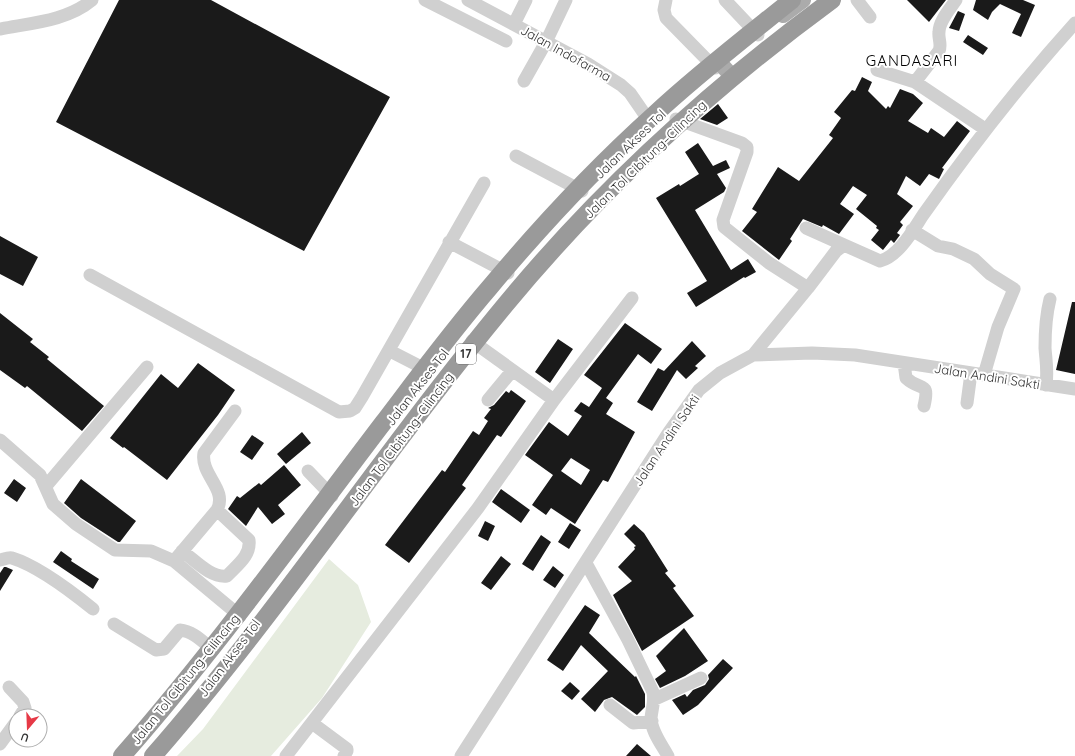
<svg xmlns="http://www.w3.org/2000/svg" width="1075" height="756" font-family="Quicksand,sans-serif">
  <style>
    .green { fill: #e6ecdf }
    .building { fill: #1a1a1a; fill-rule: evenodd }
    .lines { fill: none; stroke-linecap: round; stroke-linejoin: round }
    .minor { stroke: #d0d0d0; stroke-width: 13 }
    .major { stroke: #ababab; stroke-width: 16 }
    .highway-bridge { stroke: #9a9a9a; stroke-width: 18 }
    .labels { text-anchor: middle; stroke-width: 4; stroke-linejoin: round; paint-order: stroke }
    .shield { fill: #fff; stroke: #707070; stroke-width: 1 }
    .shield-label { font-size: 12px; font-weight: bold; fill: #333 }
    .street-label { font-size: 13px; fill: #333; stroke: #fff }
    .quarter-label { font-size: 15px; letter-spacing: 1px; fill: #000; stroke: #fff }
  </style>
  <rect width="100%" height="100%" fill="#fff"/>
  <path class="green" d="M329,559l29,26 13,37 -49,76 -51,58h-94l26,-27z"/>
  <path class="building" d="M119,0h92l179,97 -86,154 -248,-129z
    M907,0h39l-17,22z
    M976,0h47l12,5 -14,32 -9,-4 9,-19 -21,-10 -8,8 -4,8 -15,-10z
    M958,11l7,3 -6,17 -10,-3z
    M968,35l20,13 -5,7 -20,-13z
    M862,77l10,5 -4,9 18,18 2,-3 2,2 10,-19 13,5 10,9 -15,18 20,12 3,-5 13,9 13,-16 13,10 -28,37 2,1 -5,10 -10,-5 -9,12 -14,-10 -9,18 16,12 -13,16 3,3 -6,8 3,2 -6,8 -3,-3 -8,10 -12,-10 8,-10 -3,-2 1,-2 -21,-17 11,-14 -14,-9 -13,18 14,10 -15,20 -16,-9 -1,2 -19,-8 -13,20 2,2 -13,19 -37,-29 15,-19 -5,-3 26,-42 21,14 34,-43 -4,-3 12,-17 -7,-6 18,-22 3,1z
    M718,104l10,14 -11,7 -17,-6z
    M698,143l15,23 13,-6 4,8 -13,6 9,14 -2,4 -29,18 36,60 17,-11 8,13 -11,6 -1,-1 -48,30 -9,-14 20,-12 -51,-83 23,-14 1,2 19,-12 -14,-22z
    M0,236l38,21 -15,29 -23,-12z
    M1072,302h3v72l-19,-4z
    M0,313l33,26 -3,3 19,15 -2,2 57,47 -22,25 -55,-45 -2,2 -25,-18z
    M625,323l37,26 -11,15 -13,-10 -32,44 7,5 -7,11 29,18 -27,50 -5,-2 -28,44 -24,-16 -5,7 -14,-10 21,-30 -28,-20 24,-33 19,14 14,-20 -8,-5 7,-9 8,5 13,-19 -18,-13zM571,458l19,12 -9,15 -20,-14z
    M558,339l15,10 -23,34 -15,-11z
    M692,341l14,15 -11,10 3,2 -12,11 -9,-9 -25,41 -15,-9 21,-34 6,3z
    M198,363l37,27 -17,25 -51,65 -43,-33 -1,1 -13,-10 51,-64 17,14z
    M511,390l15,11 -25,36 -4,-2 -35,50 4,3 -57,75 -24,-18 57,-75 3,2 28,-41 6,4 9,-14 -4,-3 7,-9 -3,-1 6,-3 12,-14 3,2z
    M302,432l9,11 -25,21 -9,-10z
    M252,435l12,8 -12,17 -12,-8z
    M284,465l17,20 -23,20 7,9 -13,10 -14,-17 -12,19 -18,-17 9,-13 3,2 19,-15 2,2z
    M14,479l12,9 -9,14 -13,-9z
    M81,479l55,42 -16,21h-2l-37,-24 -17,-15z
    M501,489l29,21 -9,13 -29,-21z
    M485,521l10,5 -7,15 -10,-5z
    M570,523l11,7 -12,19 -11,-7z
    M634,524l10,9 24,38 -3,2 11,13 -3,2 21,28 -52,35 -29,-56 19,-14 -14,-14 17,-18 -1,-2 2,-1 -12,-12z
    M541,535l10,7 -18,29 -11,-7z
    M61,551l11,8 -1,2 28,18 -6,10 -40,-27z
    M501,556l10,8 -20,26 -10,-7z
    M553,566l11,9 -9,13 -12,-8z
    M4,567h2l7,3 -13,21v-18z
    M585,605l15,10 -11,18 46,44 1,-1 9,18v13l-8,8 -25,-18 -8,3 -9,12 -14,-13 27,-28 -27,-26 -18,26 -16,-11z
    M684,628l24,33 -23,15 -25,12 -5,-9 11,-8 -10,-15z
    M723,659l10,9 -35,37 -15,10 -11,-15 13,-6 2,3 6,-7 12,-5 4,-6 -1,-4z
    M570,682l10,9 -8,9 -11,-9z
    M637,744l14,12h-25z"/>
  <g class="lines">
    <path class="minor" d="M425,0l81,41
      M468,0l120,64 33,21 9,8 20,29
      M666,0l-2,10 2,8 49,50
      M725,0l33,35
      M857,0l13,17
      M514,24l12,-24
      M0,29c31,-6 67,-8 92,-29
      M877,70l38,12 70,47
      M524,81l22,-39 20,-42
      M915,82l24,-31c3,-7 -1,-12 0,-19 0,-11 11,-23 17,-32
      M676,119l66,24 5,4v5l-24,68 1,7 45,36 39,25
      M516,156l66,35
      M806,228l38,17
      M912,230l26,16 15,3 21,10 16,15 24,15 -16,38 -14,48
      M449,242l59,31
      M90,275l249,137 11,-1 5,-3 7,-11 122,-214
      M472,341l82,59
      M390,351l39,20
      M753,355l55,-67 28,-37 8,-6 36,16c19,-5 33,-31 43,-46 48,-68 96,-130 152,-192
      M904,363l2,15c15,14 24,2 18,28
      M1046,385c2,-15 0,-23 -1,-37 0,-17 1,-33 5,-49
      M488,400l24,-29
      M967,403l4,-30
      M0,440l40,35 13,29 23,20 39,26 36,1 23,10 66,55
      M308,471l24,25
      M46,486l101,-119
      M182,551c13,9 28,27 45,25 10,-11 24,-20 22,-36l-32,-30
      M0,560c4,-1 9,-3 12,-2 26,8 60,34 81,51
      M174,561l43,-51c11,-21 -17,-35 -13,-57l31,-42
      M586,563l42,77 25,52c2,9 -1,16 -2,26 0,13 11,27 17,38
      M114,624l42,26 8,-1 16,-19c13,1 23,12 33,20
      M9,687l14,15 2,6 -5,8
      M655,699l46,-21
      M610,705l23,18 19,-2
      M312,723l35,26v2l-3,5
      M0,744l16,-22
      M286,756l192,-248 76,-108 78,-102
      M461,756l208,-324 30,-42 21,-17 33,-18 59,-2 43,2 220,34"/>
    <path class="major" d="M783,15l20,-15
      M720,63l9,10"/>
    <path class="highway-bridge" d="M122,756c93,-106 175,-220 261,-333 35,-46 69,-92 107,-136 51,-61 106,-120 165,-173 44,-41 91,-77 137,-114
      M153,756c126,-144 231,-305 353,-452 95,-115 206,-216 326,-304"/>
  </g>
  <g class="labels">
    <rect class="shield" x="456" y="344" width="20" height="20" rx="3"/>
    <g class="shield-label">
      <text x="466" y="358">17</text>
    </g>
    <g class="street-label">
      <text transform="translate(566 53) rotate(29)" y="5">Jalan Indofarma</text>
      <text transform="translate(630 144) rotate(-44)" y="5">Jalan Akses Tol</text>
      <text transform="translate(645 159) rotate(-44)" y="5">Jalan Tol Cibitung–Cilincing</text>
      <text transform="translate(987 376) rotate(9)" y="5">Jalan Andini Sakti</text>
      <text transform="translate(417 387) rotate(-52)" y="5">Jalan Akses Tol</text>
      <text transform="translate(401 439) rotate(-53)" y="5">Jalan Tol Cibitung–Cilincing</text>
      <text transform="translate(666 440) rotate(-56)" y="5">Jalan Andini Sakti</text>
      <text transform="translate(229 658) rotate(-53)" y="5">Jalan Akses Tol</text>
      <text transform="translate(185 679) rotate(-51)" y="5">Jalan Tol Cibitung–Cilincing</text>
    </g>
    <g class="quarter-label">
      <text x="912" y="66">GANDASARI</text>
    </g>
  </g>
  <g transform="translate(28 728) rotate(199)"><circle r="19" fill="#ffffff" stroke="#adadad"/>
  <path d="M0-3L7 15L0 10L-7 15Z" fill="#e63946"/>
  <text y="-6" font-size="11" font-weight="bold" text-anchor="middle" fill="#333333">U</text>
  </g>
</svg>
